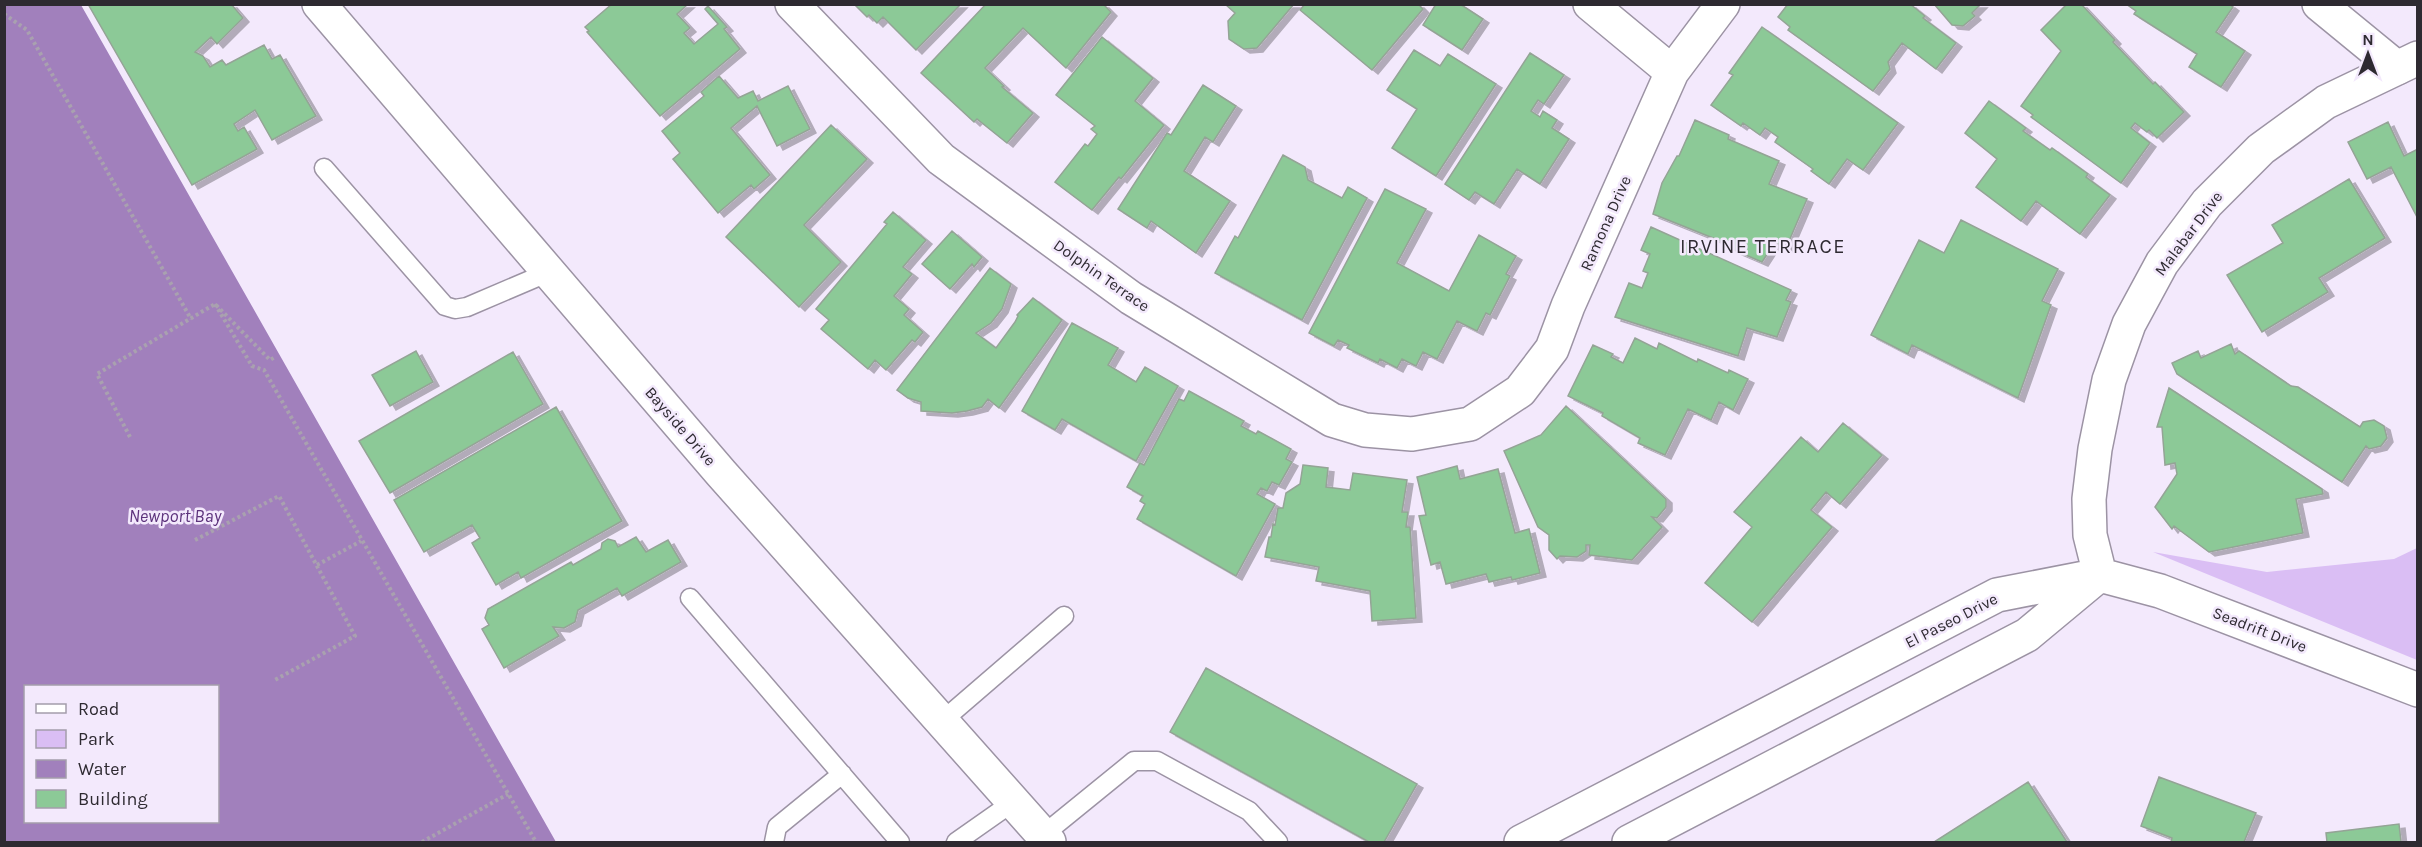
<svg xmlns="http://www.w3.org/2000/svg" width="2422" height="847" font-family="Karla,sans-serif">
  <style>
    .green { fill: #dabef4 }
    .water { fill: #a180bc; fill-rule: evenodd }
    .building { fill: #8cc997; stroke: #94a496; stroke-width: 1.5; filter: url(#shadow) }
    .lines { fill: none; stroke-linecap: round; stroke-linejoin: round }
    .lane-casing { stroke: #9c93a4; stroke-width: 21 }
    .street-casing { stroke: #9c93a4; stroke-width: 36 }
    .secondary-casing { stroke: #9c93a4; stroke-width: 36 }
    .path { stroke: #a9a1af; stroke-width: 4; stroke-dasharray: 3 3; stroke-linecap: butt }
    .lane { stroke: #fff; stroke-width: 18 }
    .street { stroke: #fff; stroke-width: 33 }
    .secondary { stroke: #fff; stroke-width: 33 }
    .labels { text-anchor: middle; stroke-width: 5; stroke-linejoin: round; paint-order: stroke }
    .street-label { font-size: 16px; fill: #2e2a31; stroke: #f3e9fc }
    .water-label { font-size: 18px; font-style: italic; fill: #5d337c; stroke: #f3e9fc }
    .quarter-label { font-size: 20px; letter-spacing: 1.5px; fill: #2e2a31; stroke: #f3e9fc }
  </style>
  <defs>
    <filter id="shadow"><feDropShadow dx="6" dy="4" stdDeviation="0" flood-color="#0004"/></filter>
  </defs>
  <rect width="100%" height="100%" fill="#f3e9fc"/>
  <path class="green" d="M2417,548v112l-264,-108 114,20 127,-13z"/>
  <path class="water" d="M5,4l76,1 475,837h-551zM26,686h192v136h-192z"/>
  <path class="building" d="M88,4h143l12,14 -26,26 -6,-7 -16,15 8,4 7,11 12,-7 4,5 38,-20 8,14 8,-4 36,61 -44,24 -17,-30 -21,14 4,7 6,-4 13,22 -65,36z
    M612,4h76l-11,10 13,14 -6,5 10,11 24,-20 -13,-15 3,-3 19,21 -3,2 16,20 -80,67 -73,-84 2,-1 -4,-4z
    M854,4h107l-45,46 -33,-33 -6,6 -8,-8 -2,2z
    M986,4h117l8,8 -45,56 -43,-40 -38,40 19,18 -2,1 31,26 -26,30 -30,-24 -3,3 -53,-49z
    M1225,4h69l-37,44 -13,1 -15,-10 -1,-18 7,-8z
    M1305,4h113l5,5 -51,61 -72,-60z
    M1436,4h24l23,15 -21,31 -39,-25z
    M1788,4h122l15,12 -2,2 33,25 -20,26 -34,-26 -14,19 2,7 -17,22 -85,-61 2,-3 -12,-10z
    M1934,4h47l-9,9 3,3 -12,10 -11,-1z
    M2067,4h14l34,36 -2,2 40,42 2,-2 29,30 -27,26 -8,-8 -2,2 -12,-9 -4,5 19,15 -29,40 -90,-66 2,-2 -12,-9 40,-55 -20,-21z
    M2126,4h103l4,3 -17,25 29,19 -24,36 -32,-20 8,-13 -63,-40 2,-3z
    M1762,27l136,96 -35,47 -16,-11 -18,25 -18,-13 2,-2 -38,-27 3,-5 -13,-9 -5,7 -17,-12 -2,3 -30,-21 22,-30 -4,-2z
    M1102,37l51,41 -18,23 29,24 -43,54 -2,-2 -27,33 -37,-28 30,-38 3,2 9,-12 -6,-5 4,-3 -39,-31z
    M1414,50l26,16 8,-12 48,30 -60,92 -44,-28 25,-39 -30,-19z
    M1530,53l34,22 -20,29 -6,-4 -7,11 9,6 3,-6 14,9 -5,8 17,11 -29,45 -23,-15 -23,35 -19,-12 -6,8 -24,-16z
    M719,76l19,22 15,-7 5,10 30,-15 22,43 -33,17 -20,-40 -26,22 39,47 -16,14 -3,-4 -33,28 -45,-54 7,-6 -18,-22 42,-35 -3,-4z
    M1203,85l33,21 -23,36 -8,-5 -21,34 46,30 -34,52 -45,-32 -4,7 -29,-19 49,-76 4,2z
    M1989,101l37,27 -3,3 27,19 2,-2 36,26 -2,3 24,18 -30,39 -44,-33 -15,20 -45,-34 21,-28 -32,-26z
    M1695,120l34,15 -1,4 51,22 -10,23 38,15 -21,49 -11,-6 -13,20 -30,-13 1,-3 -80,-32 9,-31 15,-27h2z
    M2388,122l16,34 14,-7v70l-27,-52 -24,12 -19,-37z
    M831,125l36,34 -63,66 37,37 -42,45 -73,-70z
    M1283,155l22,12 3,13 34,18 6,-11 19,11 -65,122 -87,-47 20,-37 3,2z
    M2349,179l36,59 -66,40 9,14 -66,40 -35,-57 56,-32 -11,-18z
    M1385,189l41,20 -29,54 52,28 30,-56 37,21 -10,18 4,2 -20,39 -4,-2 -9,18 -20,-10 -20,38 -14,-7 -7,14 -14,-7 -5,9 -17,-9 -2,4 -31,-15 2,-3 -11,-5 -4,6 -25,-13z
    M893,212l33,28 -23,27 9,7 -18,22 15,13 -5,6 19,17 -8,10 -3,-2 -26,30 -11,-10 -7,9 -47,-40 8,-9 -13,-11 71,-85 -3,-2z
    M1961,220l97,49 -16,32 9,4 -33,93 -106,-53 -4,9 -37,-19 48,-95 25,13z
    M1651,227l140,63 -5,10 5,2 -14,35 -30,-9 -9,28 -123,-39 14,-34 13,5 6,-15 -5,-2 7,-17 -9,-4z
    M952,231l30,26 -8,10 -2,-3 -22,25 -28,-25z
    M990,268l21,16 -9,25 -11,14 -15,10 20,15 19,-26 3,-6 -1,-1 16,-17 29,22 -63,88 -11,-9 -6,8 -15,4 -15,2 -31,-2v-9l-13,-4 -11,-8z
    M1072,323l46,25 -10,17 28,17 9,-15 33,19 -42,75 -74,-42 -7,11 -33,-19z
    M1635,338l22,11 2,-6 38,19 1,-3 30,14 1,-3 19,9 -15,31 -14,-8 -8,18 -23,-11 -23,46 -27,-12 2,-5 -38,-22 1,-3 -35,-17 25,-51 20,9 -2,3 12,6z
    M2231,344l4,10 4,-3 52,35 7,1 62,40 3,-5 11,-2 10,6 3,12 -6,8 -12,3 -3,-3 -24,36 -165,-108 -5,-11 26,-12 3,7z
    M416,351l17,31 -43,24 -18,-31z
    M513,352l30,52 -153,89 -31,-52z
    M2169,388l153,101 1,5 -27,5 7,34 -94,19 -35,-26 -2,3 -17,-22 22,-33 -2,-11 -10,2 -3,-38h-5z
    M1189,391l55,30 -3,5 15,8 2,-3 33,18 -5,10 6,3 -13,23 -7,-3 -5,9 -6,-3 -4,6 18,10 -39,72 -99,-57 8,-15 -5,-3 3,-5 -16,-9 13,-24 4,2 35,-66 5,2z
    M1566,406l100,93v8l-9,11 -5,-1 10,10 -30,33 -43,-5 1,-10h-4v6l-9,6 -17,-1 -3,3 -8,-9v-15l-11,-8 -34,-76 37,-16z
    M556,407l66,114 -101,57 -3,-6 -22,13 -24,-42 8,-5 -8,-13 -48,27 -30,-52z
    M1843,423l39,32 -42,49 -14,-12 -15,18 21,17 -80,95 -47,-39 47,-56 -18,-15 67,-75 17,15z
    M1303,465l25,3 -2,19 24,3 3,-17 54,7 -5,32h6l-2,15h4l6,91 -44,3 -2,-30 -54,-10 3,-14 -54,-10 4,-20h2l2,-13 2,1 3,-17h5l3,-15 14,-9z
    M1457,466l3,13 38,-10 17,64 14,-4 11,44 -28,7 -1,-3 -22,5 -3,-8 -40,10 -6,-22 -9,3 -12,-49 7,-1 -9,-38z
    M636,537l10,15 22,-12 13,22 -59,34 -5,-8 -39,22 -3,12 -11,6 -11,-1 6,9 -55,32 -22,-39 7,-4 -4,-7 3,-9 83,-47 2,3 28,-16 1,-6 6,-4 7,2 3,6z
    M1206,668l211,116 -33,58h-15l-199,-110z
    M2159,777l97,36 -12,29h-73l1,-4 -31,-12z
    M2028,782l39,60h-133z
    M2399,824l2,18h-74l-1,-9z"/>
  <g class="lines">
    <defs>
      <path id="lane" d="M324,168l121,138 10,3 12,-2 82,-35
        M690,598l210,244
        M941,722l123,-106
        M1043,835l91,-74h23l92,50 29,31
        M774,842l3,-15 65,-53
        M956,842l57,-40"/>
      <path id="street" d="M792,4l149,155 190,139 201,122 33,10 47,4 58,-10 50,-33 32,-42 16,-43 104,-234 51,-68
        M1590,4l82,68
        M2319,4l78,64"/>
      <path id="secondary" d="M319,4l402,469 328,369
        M2100,575l-10,-40 -1,-36 6,-50 14,-69 20,-56 33,-61 45,-60 54,-54 65,-47 92,-44
        M1521,842l476,-247 103,-20 60,16 258,99
        M1629,842l398,-207 71,-59"/>
    </defs>
    <use href="#lane" class="lane-casing"/>
    <use href="#street" class="street-casing"/>
    <use href="#secondary" class="secondary-casing"/>
    <path class="path" d="M4,14l23,16 164,289
      M215,304l37,62 12,4 272,472
      M130,437l-33,-63 118,-70 55,56 5,-3
      M195,540l84,-44 76,140 -82,45
      M317,565l44,-24
      M422,842l86,-48"/>
    <use href="#lane" class="lane"/>
    <use href="#street" class="street"/>
    <use href="#secondary" class="secondary"/>
  </g>
  <g class="labels">
    <g class="street-label">
      <text transform="translate(1605 223) rotate(-66)" y="6">Ramona Drive</text>
      <text transform="translate(2188 233) rotate(-53)" y="6">Malabar Drive</text>
      <text transform="translate(1102 275) rotate(35)" y="6">Dolphin Terrace</text>
      <text transform="translate(681 426) rotate(49)" y="6">Bayside Drive</text>
      <text transform="translate(1951 620) rotate(-27)" y="6">El Paseo Drive</text>
      <text transform="translate(2260 629) rotate(21)" y="6">Seadrift Drive</text>
    </g>
    <g class="water-label">
      <text x="175" y="522">Newport Bay</text>
    </g>
    <g class="quarter-label">
      <text x="1763" y="253">IRVINE TERRACE</text>
    </g>
  </g>
  <rect width="2422" height="847" fill="none" stroke="#2e2a31" stroke-width="12"/>
  <rect x="24" y="685" width="195" height="138" fill="#f3e9fc" stroke="#a49dab" stroke-width="1.5"/>
  <rect x="36" y="704" width="30" height="9" fill="#ffffff" stroke="#a49dab" stroke-width="1.5"/>
  <text x="78" y="715" font-size="18" fill="#2e2a31">Road</text>
  <rect x="36" y="730" width="30" height="18" fill="#dabef4" stroke="#a49dab" stroke-width="1.5"/>
  <text x="78" y="745" font-size="18" fill="#2e2a31">Park</text>
  <rect x="36" y="760" width="30" height="18" fill="#a180bc" stroke="#a49dab" stroke-width="1.5"/>
  <text x="78" y="775" font-size="18" fill="#2e2a31">Water</text>
  <rect x="36" y="790" width="30" height="18" fill="#8cc997" stroke="#a49dab" stroke-width="1.5"/>
  <text x="78" y="805" font-size="18" fill="#2e2a31">Building</text>
  <g transform="translate(2368 54)" stroke="#f3e9fc" stroke-width="4.5" paint-order="stroke">
  <path d="M0-4.5L10 22L0 15L-10 22Z" fill="#2e2a31"/>
  <text y="-9" font-size="16" font-weight="bold" text-anchor="middle" fill="#2e2a31">N</text>
  </g>
</svg>
